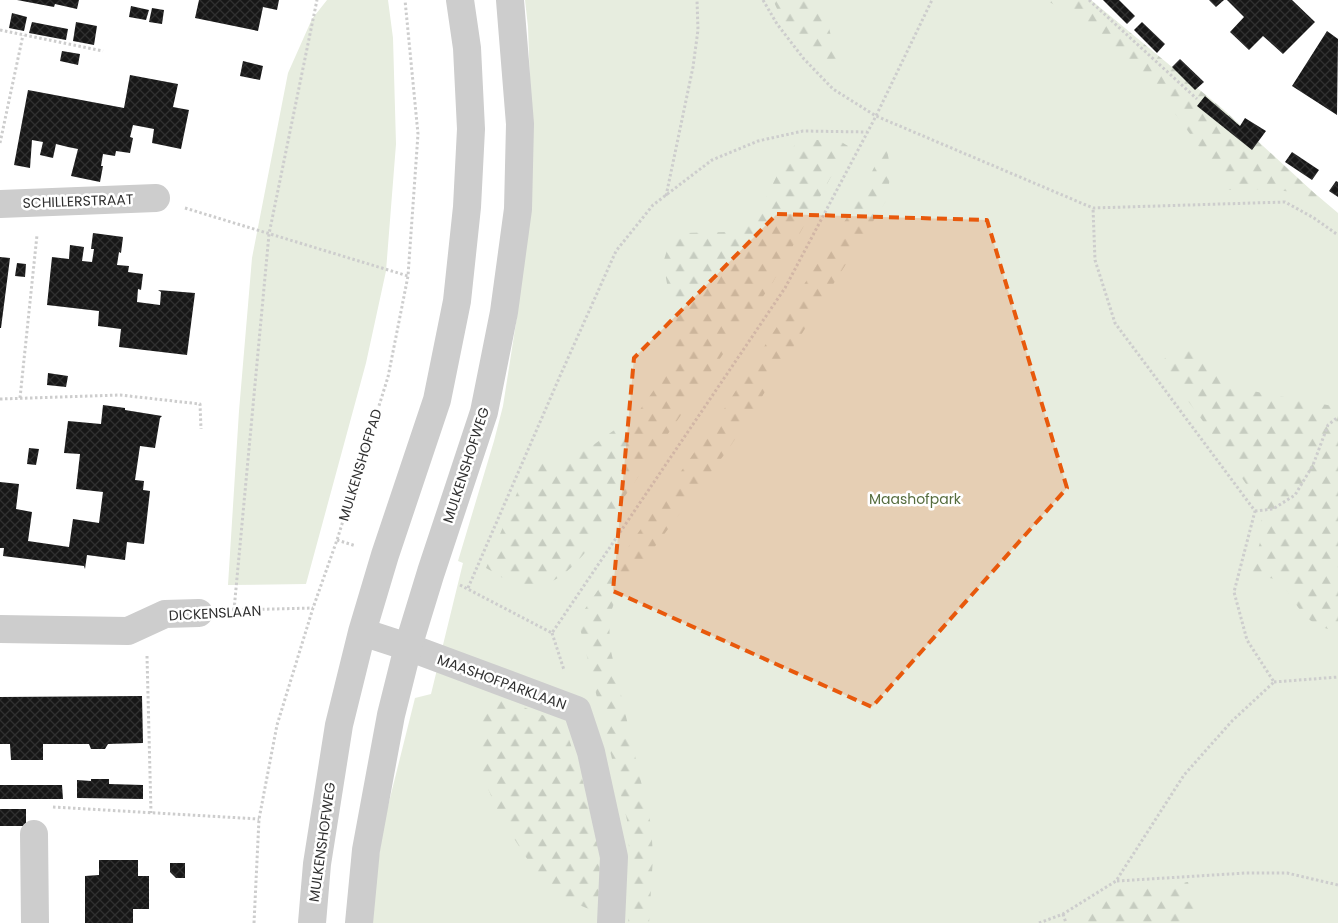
<svg xmlns="http://www.w3.org/2000/svg" width="1338" height="923" font-family="Poppins,sans-serif">
  <style>
    .green { fill: #e7eddf }
    .forest { fill: url(#forest-firs) }
    .building { fill: url(#building-cross-hatch) }
    .lines { fill: none; stroke-linecap: round; stroke-linejoin: round }
    .path { stroke: #cdcdcd; stroke-width: 3; stroke-dasharray: 2.5 2.5; stroke-linecap: butt }
    .minor { stroke: #cdcdcd; stroke-width: 28 }
    .tertiary { stroke: #cdcdcd; stroke-width: 28 }
    .marked { fill: #e8590c; fill-opacity: 0.2; stroke: #e8590c; stroke-width: 4; stroke-dasharray: 10 6; stroke-linejoin: round }
    .labels { text-anchor: middle; stroke-width: 5; stroke-linejoin: round; paint-order: stroke }
    .street-label { font-size: 14px; fill: #303030; stroke: #fff }
    .park-label { font-size: 14px; fill: #556c3d; stroke: #fff }
  </style>
  <defs>
    <pattern id="forest-firs" width="22" height="20" patternUnits="userSpaceOnUse" patternTransform="scale(1.25)"><rect width="22" height="20" fill="#e7eddf"/><path d="M5 1l3.5 6h-7zM16 11l3.5 6h-7z" fill="#c6ccc0"/></pattern>
    <pattern id="building-cross-hatch" width="8" height="8" patternUnits="userSpaceOnUse" patternTransform="scale(1.25)"><rect width="8" height="8" fill="#171717"/><path d="M0 0l8 8M0 8l8-8" fill="none" stroke="#303030"/></pattern>
  </defs>
  <rect width="100%" height="100%" fill="#fff"/>
  <path class="green" d="M327,0h61l5,38 3,106 -10,127 -20,92 -60,221 -78,1 11,-174 13,-153 36,-185 24,-54z
    M525,0h561l252,213v710h-969l15,-101 31,-124 16,-4 32,-131 -5,-2 36,-120 9,-35 15,-96 12,-227 -2,-56z"/>
  <path class="forest" d="M773,0h49l16,64h-11l-23,-13 -14,-14z
    M1045,0h46l133,110 101,93 -26,-10 -29,-4 -43,1c-41,-66 -88,-133 -156,-175 -8,-5 -17,-11 -26,-15z
    M798,140h40l10,6 -75,136 -184,266c-18,22 -40,45 -72,37 -10,-3 -21,-12 -31,-17l43,-104 29,-4 31,-12 48,-34 19,-27 15,-28 3,-40 -11,-56 7,-22 13,-8 46,-1 17,-7 19,-25 19,-39z
    M886,144l5,28 -5,29 -156,246 -114,151 -7,19 1,30 41,178 2,31 -4,67h-21l3,-46 -4,-57 -47,-192v-12l139,-199 136,-212z
    M1197,349l18,21 27,19 96,18v160l-11,5 11,7v51c-31,0 -42,-27 -58,-50l-30,-6 13,-41 -4,-30 -51,-75 -48,-65 14,-13z
    M499,699l17,5 48,20 29,88 7,48 -2,53 -28,-12 -35,-30 -33,-51 -22,-49 2,-53z
    M1188,882l6,26 -1,15h-118l-2,-7 32,-23 13,-5z"/>
  <path class="building" d="M17,0h62l-2,9 -22,-5 -1,3z
    M199,0h80l-2,10 -14,-3 -5,24 -63,-13z
    M1103,0h16l16,16 -8,8z
    M1209,0h15l-8,7z
    M1227,0h65l23,22 -32,32 -20,-18 -14,14 -19,-18 14,-15z
    M131,6l18,4 -3,10 -17,-3z
    M152,8l12,2 -2,14 -13,-2z
    M12,13l15,4 -3,14 -15,-3z
    M32,22l36,7 -2,11 -37,-7z
    M76,22l21,4 -3,19 -21,-4z
    M1142,22l23,22 -8,9 -23,-23z
    M1327,31l11,8 -1,76 -45,-29z
    M62,51l18,3 -2,11 -18,-4z
    M1180,59l24,23 -9,8 -23,-23z
    M243,61l20,5 -3,14 -20,-4z
    M130,75l48,9 -5,23 16,3 -8,39 -29,-6 2,-14 -21,-4 -3,12 3,1 -3,15 -14,-2 -1,5 -12,-2 -2,12h2l-3,16 -29,-6 7,-27 -10,-2 -12,-3 -3,14 -13,-3 3,-13 -11,-2 -2,28 -16,-3 14,-75 96,18z
    M1205,96l35,30 5,-8 21,13 -14,19 -55,-44z
    M1292,152l27,18 -7,10 -27,-18z
    M1336,181l2,1v15l-9,-6z
    M93,233l30,4 -2,16 -2,-1 -2,13 12,1 -1,6 15,2 -2,16 -3,-1 -1,13 23,3 1,-13 -3,-2 37,3 -8,62 -68,-8 2,-18 -23,-3 1,-15 -52,-6 5,-48 17,2 1,-14 14,2 -2,14 10,1 2,-13h-3z
    M0,257l10,1 -9,70h-1z
    M17,263l9,1 -1,13 -10,-1z
    M48,373l20,3 -2,11 -19,-2z
    M103,405l22,3v2l37,6 -2,2 -5,30 -15,-2 -5,34 9,1 -1,9 7,1 -6,53 -17,-2 -2,18 -38,-5 -2,14 -1,-3 -81,-10 1,-8h-4v-66l19,2 -3,25 16,3 -4,29 41,6 4,-28 26,4 4,-31 -27,-3 4,-35 -16,-1 4,-32 33,3z
    M29,448l10,1 -3,16 -9,-1z
    M142,696l1,47 -35,1 -3,5h-14l-2,-5h-46v16h-32l-1,-16h-10v-47z
    M91,779h18v5l34,1v14l-66,-1v-18l14,1z
    M0,785h62l1,14h-63z
    M0,809h26v17h-26z
    M99,860h39v16h11v33h-16v14h-48v-47l14,-1z
    M170,863h15v15h-9l-6,-6z"/>
  <g class="lines">
    <path class="path" d="M763,0l14,24 27,35 29,30 43,27 217,92 192,-6 29,16 24,17
      M1089,0l108,99
      M0,30l103,21
      M0,143l23,-108
      M666,196l27,-129 5,-37 -1,-30
      M185,208l223,68
      M20,398l17,-163
      M0,399l120,-4 80,9 1,25
      M1255,511l18,-2 22,-14 18,-30 15,-40 10,-8
      M337,540l19,6
      M460,585l92,48 233,-345 91,-172 56,-116
      M468,588l92,-212 56,-125 37,-46 59,-45 46,-19 45,-10 64,1
      M232,610l81,-2
      M234,610l35,-376 48,-234
      M552,633l12,37
      M147,656l4,157
      M1274,682l64,-5
      M53,807l206,12
      M1117,881l129,-8h41l51,12
      M1063,914l3,9
      M254,923l5,-104 18,-94 36,-117 24,-68 51,-163 20,-101 10,-142 -13,-134
      M1039,923l24,-9 53,-33 68,-106 48,-54 42,-39 -27,-42 -13,-48 21,-81 -140,-188 -20,-63 -2,-52"/>
    <path class="minor" d="M0,204l156,-6
      M0,629l128,2 37,-17 34,-1
      M408,647l169,63 14,42 23,105 -3,66
      M34,834l1,89"/>
    <path class="tertiary" d="M362,632l46,15
      M312,923l5,-59 22,-139 23,-93 23,-77 52,-155 20,-99 10,-94 4,-78 -4,-81 -7,-48
      M359,923l7,-73 25,-135 17,-68 23,-75 53,-160 20,-100 14,-103 2,-85 -10,-124"/>
  </g>
  <path class="marked" d="M777,214l210,6 80,268 -195,219 -259,-116 21,-233z"/>
  <g class="labels">
    <g class="street-label">
      <text transform="translate(78 201) rotate(-2)" y="5">SCHILLERSTRAAT</text>
      <text transform="translate(360 465) rotate(-73)" y="5">MULKENSHOFPAD</text>
      <text transform="translate(466 465) rotate(-72)" y="5">MULKENSHOFWEG</text>
      <text transform="translate(215 613) rotate(-3)" y="5">DICKENSLAAN</text>
      <text transform="translate(502 682) rotate(20)" y="5">MAASHOFPARKLAAN</text>
      <text transform="translate(322 842) rotate(-82)" y="5">MULKENSHOFWEG</text>
    </g>
    <g class="park-label">
      <text x="915" y="504">Maashofpark</text>
    </g>
  </g>
</svg>
